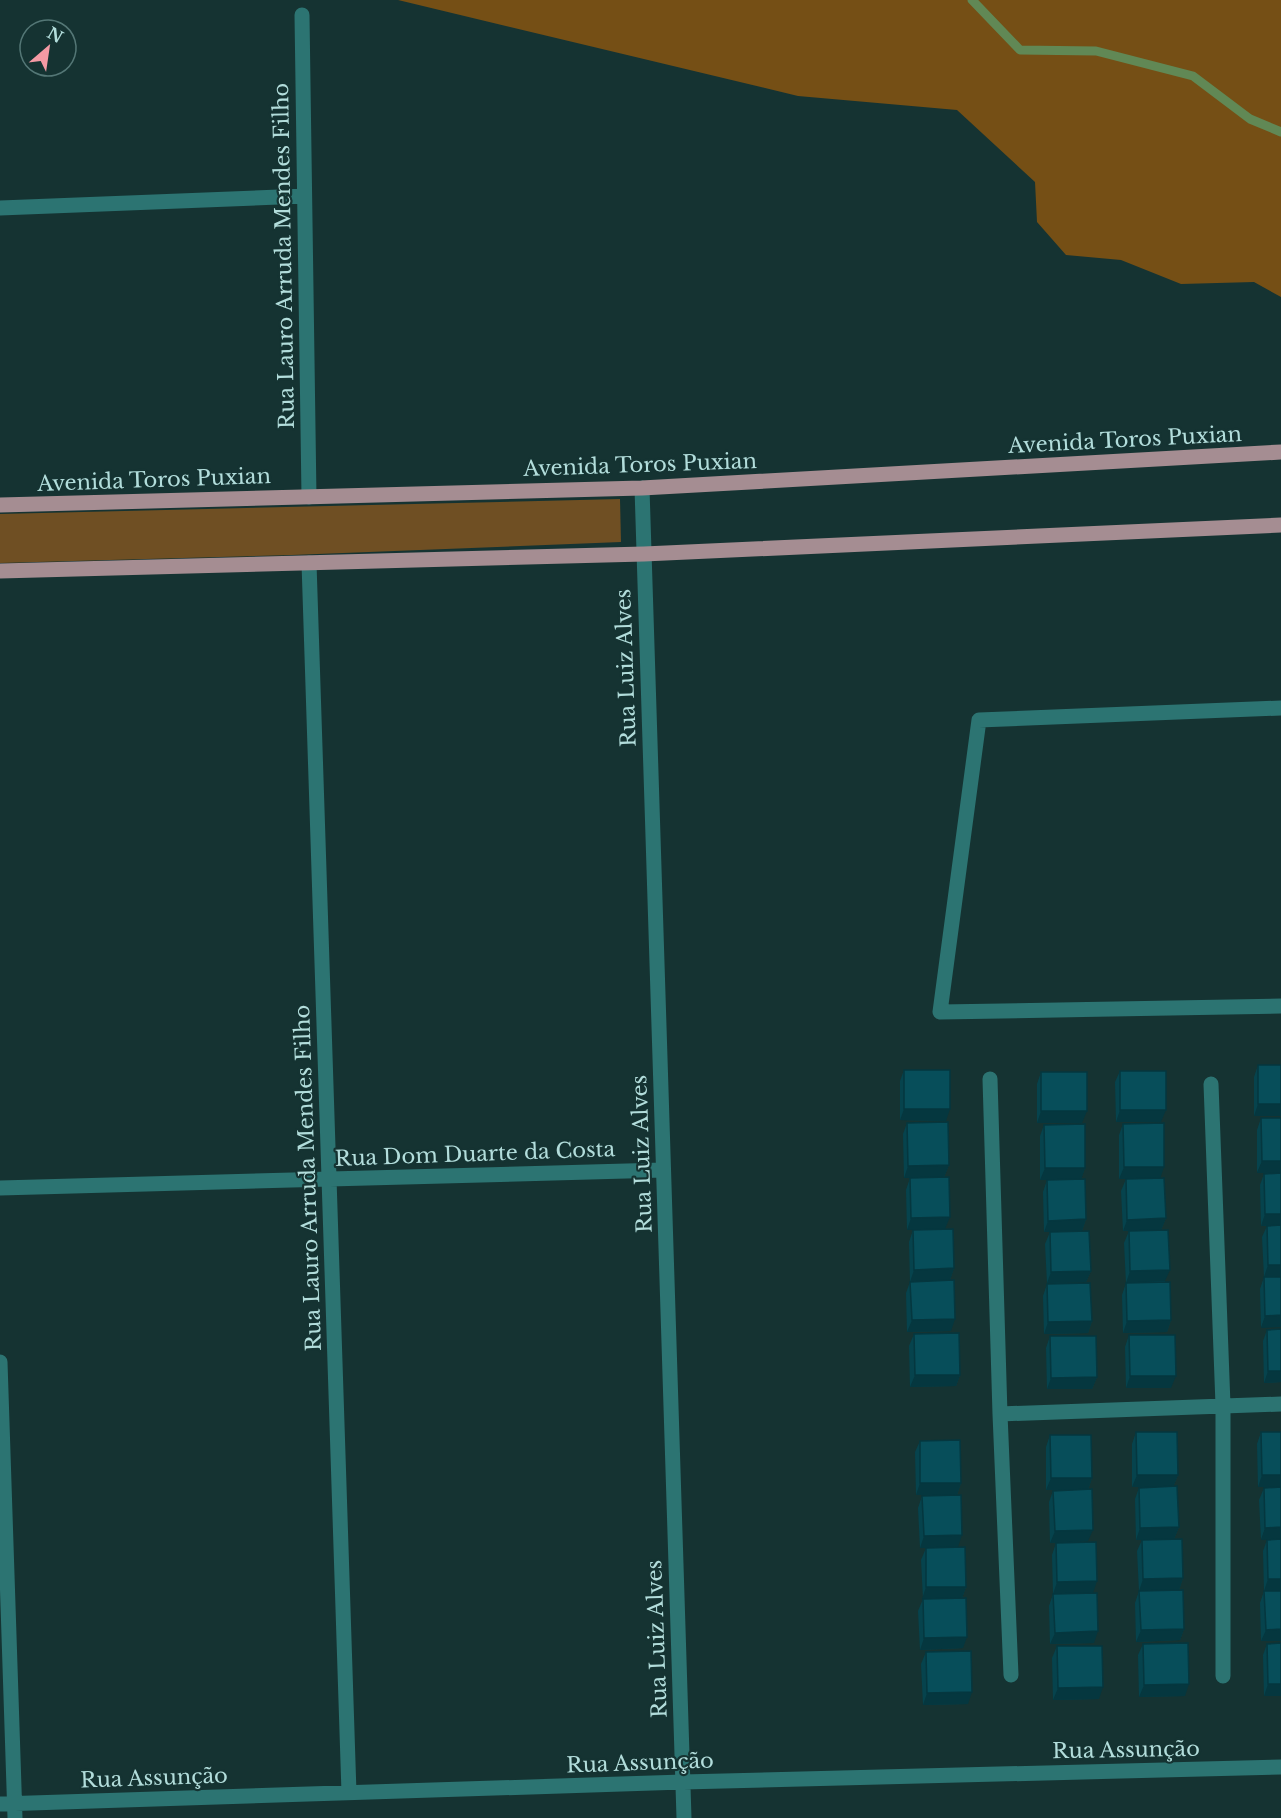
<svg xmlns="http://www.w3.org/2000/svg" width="1281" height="1818" font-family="'Libre Baskerville',serif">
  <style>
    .green { fill: #6f4f23 }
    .forest { fill: #754f15 }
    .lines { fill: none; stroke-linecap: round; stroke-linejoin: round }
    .stream { stroke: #618855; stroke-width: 9 }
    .minor { stroke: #2c7472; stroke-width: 15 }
    .major { stroke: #a58d92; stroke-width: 15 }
    .wall { fill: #06434d }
    .shaded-wall { fill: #05373f }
    .building { fill: #074e5a; stroke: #05373f; stroke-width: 1.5 }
    .labels { text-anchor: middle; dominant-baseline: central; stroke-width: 4.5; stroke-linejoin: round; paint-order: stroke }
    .street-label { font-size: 21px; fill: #b2dddb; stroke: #153332 }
  </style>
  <rect width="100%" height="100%" fill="#153332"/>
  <path class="green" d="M620,499l1,43 -329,13 -292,8v-49z"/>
  <path class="forest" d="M398,0h883v297l-27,-15 -73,2 -60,-24 -55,-5 -29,-33 -2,-40 -78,-72 -159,-14z"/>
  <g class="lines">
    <path class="stream" d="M972,0l48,50 76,1 97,25 57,43 31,13"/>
    <path class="minor" d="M302,15l7,482
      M0,208l304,-12
      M642,488l42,1330
      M309,563l40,1230
      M1281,708l-302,12 -39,292 341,-6
      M990,1079l10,335 11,261
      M1211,1084l12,321v271
      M0,1188l663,-18
      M0,1362l15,456
      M1000,1414l281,-10
      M0,1804l683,-22 598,-15"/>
    <path class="major" d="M0,505l642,-17 639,-36
      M0,571l644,-17 637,-29"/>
  </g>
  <path class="wall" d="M1258,1065h23v51h-27v-39z
    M904,1070l42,51 -46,-1v-39z
    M1120,1071l41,51h-45l-1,-40z
    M1041,1072l41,51h-45v-39z
    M1261,1118h20l-24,55v-43z
    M907,1123l42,42 -5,12 -37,53 -1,-40 4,-12 28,-1 -34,1 -1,-44z
    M1123,1124l37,54 6,40 -5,12 -38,1 -2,-40 5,-12h16h-23v-44z
    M1044,1125l41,43 -4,11 5,40 -4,12 -38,1 -1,-40 4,-12h22h-29v-44z
    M1264,1174l17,102 -17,1 -2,-40 5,-11h-6l-1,-41z
    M913,1230l41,38 -4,12 1,51 -44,1 -1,-39 4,-11 -1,-40z
    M1129,1231l36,50 6,39 -4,12 -44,1 -1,-38 4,-12 -2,-40z
    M1050,1232l41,39 -5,11 -39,1 -2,-39z
    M1264,1277h17l-20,51 -1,-39z
    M1047,1284l45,37 -4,12 -44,1 -1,-38z
    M1267,1330l14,52 -17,1 -1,-42z
    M914,1334l46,41 -4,11 -46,1 -1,-41z
    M1129,1335l42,53h-45l-1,-41z
    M1050,1336l47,41 -5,12h-45l-1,-41z
    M1136,1432l42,43 -5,12 6,40 -5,12 -38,1 -1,-41 4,-11 22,-1h-29v-43z
    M1261,1432l20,55h-23l-1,-43z
    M1050,1435l42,43 -4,12h-42v-43z
    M920,1441l41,42 -4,12h-41l-1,-43z
    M1281,1487l-20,53 -2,-40 5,-12z
    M1053,1491l35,50 -38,2 -1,-41z
    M922,1496l36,51 -38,1 -2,-40z
    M1142,1540l41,38 -4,12 -40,1 -2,-40z
    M1267,1540l14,101h-20l-1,-38 4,-12 -1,-40z
    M1096,1542l-43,52 -1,-39 4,-12z
    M926,1548l40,39 -4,11 1,50 -43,2 -2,-39 5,-12 -2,-39z
    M1139,1591l45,38 -4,11 -44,2 -1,-39z
    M1053,1594l41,49 -44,1 -1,-38z
    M1281,1643v53h-17l-1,-41 4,-11z
    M1143,1644l42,52 -46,1 -1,-42z
    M1057,1646l42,53 -46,1 -1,-42z
    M926,1652l42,52 -45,1 -2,-41z"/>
  <path class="shaded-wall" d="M1258,1104h23v12h-27z
    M904,1109h46l-4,12 -46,-1z
    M1120,1110h46l-5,12h-45z
    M1041,1111h46l-5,12h-45z
    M1262,1161h19v12h-24z
    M949,1165l-5,12 -40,1 4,-12z
    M1124,1167h40l-4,12h-41z
    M1045,1168h40l-4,12h-41z
    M1265,1214h16v11l-20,1z
    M950,1217l-5,12 -38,1 4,-12z
    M1166,1218l-5,12 -38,1 4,-11z
    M1086,1219l-4,12 -38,1 4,-11z
    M1268,1265h13v11l-17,1z
    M954,1268l-4,12 -40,2 4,-12z
    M1170,1270l-5,11 -39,2 4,-12z
    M1091,1271l-5,11 -39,1 4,-11z
    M1281,1315v12l-20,1 4,-12z
    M955,1319l-4,12 -44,1 5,-12z
    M1171,1320l-4,12 -44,1 4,-12z
    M1092,1321l-4,12 -44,1 4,-12z
    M1268,1371h13v11l-17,1z
    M915,1375h45l-4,11 -46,1z
    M1130,1376h46l-5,12h-45z
    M1097,1377l-5,12h-45l4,-11z
    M1137,1475h41l-5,12h-41z
    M1262,1475h19v12h-23z
    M1051,1478h41l-4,12h-42z
    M920,1483h41l-4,12h-41z
    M1179,1527l-5,12 -38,1 4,-12z
    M1281,1527v12l-20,1 4,-12z
    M1093,1530l-5,11 -38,2 5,-12z
    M962,1535l-4,12 -38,1 4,-12z
    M1183,1578l-4,12 -40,1 4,-12z
    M1268,1579h13v12h-17z
    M1097,1581l-4,12 -40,1 4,-12z
    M926,1587h40l-4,11 -40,1z
    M1184,1629l-4,11 -44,2 5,-12z
    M1281,1629v12h-20l5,-11z
    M1098,1631l-4,12 -44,1 5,-11z
    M967,1637l-4,11 -43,2 4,-12z
    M1189,1684l-4,12 -46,1 5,-12z
    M1268,1684h13v12h-17z
    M1103,1687l-4,12 -46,1 5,-12z
    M972,1692l-4,12 -45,1 4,-12z"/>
  <path class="building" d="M1258,1065h23v39h-23z
    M904,1070h46v39h-46z
    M1120,1071h46v39h-46z
    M1041,1072h46v39h-46z
    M1261,1118h20v43h-19z
    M948,1122l1,43 -41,1 -1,-43z
    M1164,1123v44h-40l-1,-43z
    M1085,1124v44h-40l-1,-43z
    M1281,1173v41h-16l-1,-40z
    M949,1177l1,40 -39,1 -1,-40z
    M1164,1178l2,40 -39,2 -1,-41z
    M1085,1179l1,40 -38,2 -1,-41z
    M1281,1225v40h-13l-1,-39z
    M953,1229l1,39 -40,2 -1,-40z
    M1168,1230l2,40 -40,1 -1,-40z
    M1089,1231l2,40 -40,1 -1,-40z
    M1264,1277h17v38l-16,1z
    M954,1280l1,39 -43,1 -2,-38z
    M1170,1282l1,38 -44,1 -1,-38z
    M1090,1283l2,38 -44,1 -1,-38z
    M1281,1329v42h-13l-1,-41z
    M959,1333l1,42h-45l-1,-41z
    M1129,1335h46l1,41h-46z
    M1050,1336h46l1,41 -46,1z
    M1136,1432h41l1,43h-41z
    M1261,1432h20v43h-19z
    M1050,1435h41l1,43h-41z
    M960,1440l1,43h-41v-42z
    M1177,1486l2,41 -39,1 -1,-40z
    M1281,1487v40l-16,1 -1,-40z
    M1092,1489l1,41 -38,1 -2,-40z
    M961,1495l1,40 -38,1 -2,-40z
    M1182,1539l1,39 -40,1 -1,-39z
    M1281,1539v40h-13l-1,-39z
    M1096,1542l1,39 -40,1 -1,-39z
    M965,1547l1,40h-40v-39z
    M1183,1590l1,39 -43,1 -2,-39z
    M1264,1591h17v38l-15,1z
    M1097,1593l1,38 -43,2 -2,-39z
    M966,1598l1,39 -43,1 -1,-39z
    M1188,1643l1,41 -45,1 -1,-41z
    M1281,1643v41h-13l-1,-40z
    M1057,1646h45l1,41 -45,1z
    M971,1651l1,41 -45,1 -1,-41z"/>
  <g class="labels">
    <g class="street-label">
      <text transform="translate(284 256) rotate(-91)">Rua Lauro Arruda Mendes Filho</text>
      <text transform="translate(1125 440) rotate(-3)">Avenida Toros Puxian</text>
      <text transform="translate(640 465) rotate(-2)">Avenida Toros Puxian</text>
      <text transform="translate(154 480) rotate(-2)">Avenida Toros Puxian</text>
      <text transform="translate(626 668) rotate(-92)">Rua Luiz Alves</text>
      <text transform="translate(475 1154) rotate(-2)">Rua Dom Duarte da Costa</text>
      <text transform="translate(642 1154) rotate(-92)">Rua Luiz Alves</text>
      <text transform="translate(308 1178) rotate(-92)">Rua Lauro Arruda Mendes Filho</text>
      <text transform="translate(657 1639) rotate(-92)">Rua Luiz Alves</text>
      <text transform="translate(1126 1750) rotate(-1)">Rua Assunção</text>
      <text transform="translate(640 1763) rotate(-2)">Rua Assunção</text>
      <text transform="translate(154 1778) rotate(-2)">Rua Assunção</text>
    </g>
  </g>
  <g transform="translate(48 48) rotate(29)"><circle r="28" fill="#153332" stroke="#547776" stroke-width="1.5"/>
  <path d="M0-4.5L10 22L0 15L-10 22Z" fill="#f49aa4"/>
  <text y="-9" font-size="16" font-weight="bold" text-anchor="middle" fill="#b2dddb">N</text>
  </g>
</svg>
